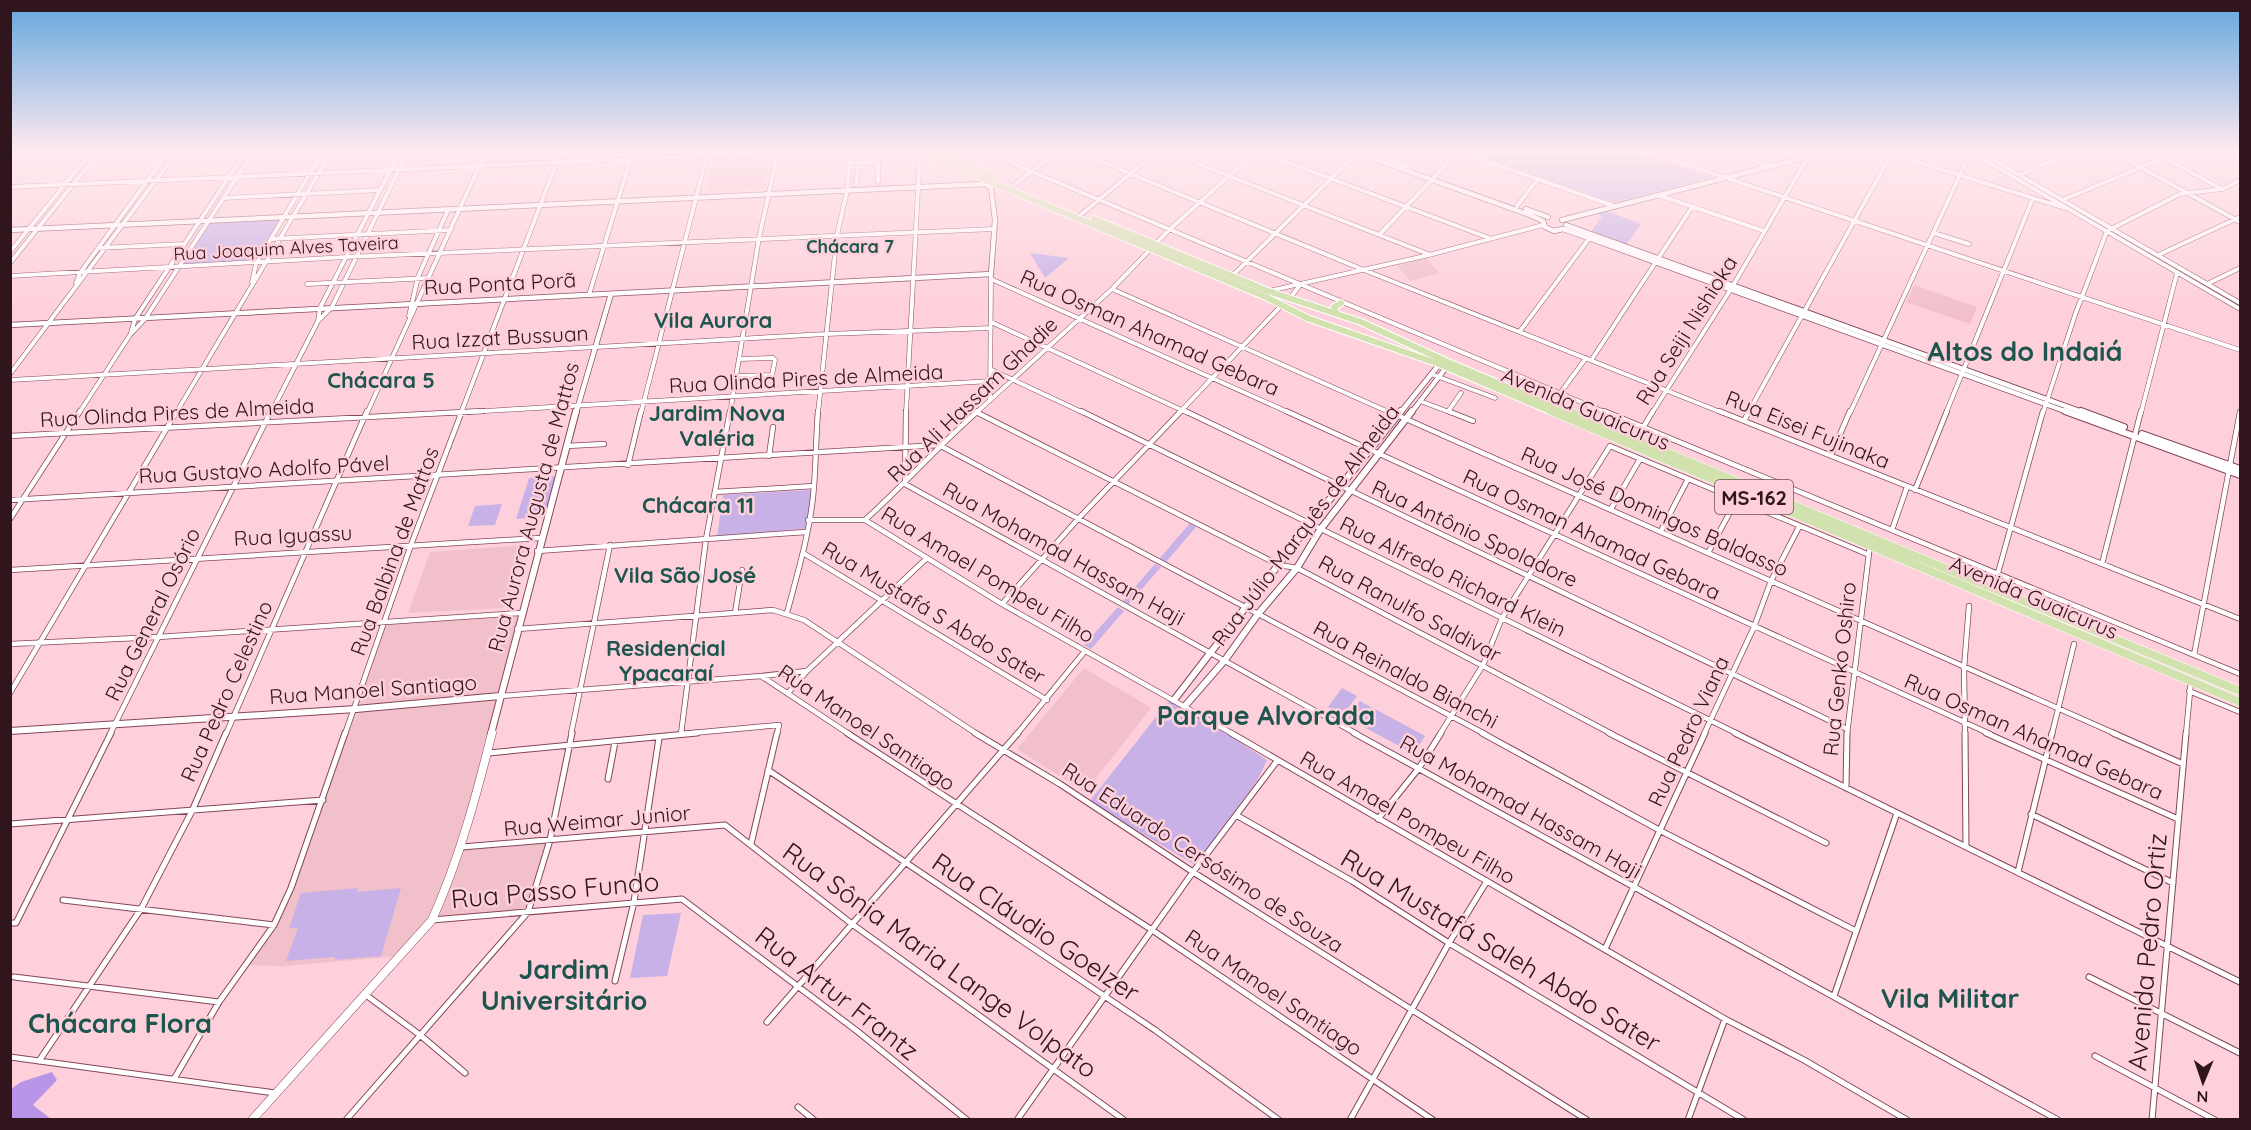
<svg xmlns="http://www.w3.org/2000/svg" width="2251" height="1130" font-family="Quicksand,sans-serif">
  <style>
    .built { fill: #f1c0cb }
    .green { fill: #c7b1e7 }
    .forest { fill: #b995e9 }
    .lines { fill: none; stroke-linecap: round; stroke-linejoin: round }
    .minor-far2-casing { stroke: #854658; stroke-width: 5 }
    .minor-far1-casing { stroke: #854658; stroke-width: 6 }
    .minor-casing { stroke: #854658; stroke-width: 7 }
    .tertiary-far2-casing { stroke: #854658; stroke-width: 6 }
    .tertiary-far1-casing { stroke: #854658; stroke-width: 8 }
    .tertiary-casing { stroke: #854658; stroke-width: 9 }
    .primary-far1-casing { stroke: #fff; stroke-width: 8 }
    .primary-casing { stroke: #fff; stroke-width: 9 }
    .minor-far2 { stroke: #fff; stroke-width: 4 }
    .minor-far1 { stroke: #fff; stroke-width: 4.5 }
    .minor { stroke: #fff; stroke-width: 5 }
    .tertiary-far2 { stroke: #fff; stroke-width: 4.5 }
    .tertiary-far1 { stroke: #fff; stroke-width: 6 }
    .tertiary { stroke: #fff; stroke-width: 8 }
    .primary-far1 { stroke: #d2e2ae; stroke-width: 6 }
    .primary { stroke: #d2e2ae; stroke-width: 8 }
    .labels { text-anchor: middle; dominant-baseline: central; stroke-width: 5; stroke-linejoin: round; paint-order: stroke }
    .far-neighbourhood-label { font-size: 18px; font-weight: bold; fill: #1e564f; stroke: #fed0db }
    .far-street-label { font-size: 18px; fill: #30151d; stroke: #fed0db }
    .shield { fill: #fed0db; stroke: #6e4d56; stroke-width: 1.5 }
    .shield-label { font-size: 20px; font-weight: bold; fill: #30151d }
    .street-label { font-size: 21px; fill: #30151d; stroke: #fed0db }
    .neighbourhood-label { font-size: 22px; font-weight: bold; fill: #1e564f; stroke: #fed0db }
    .near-street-label { font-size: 26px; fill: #30151d; stroke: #fed0db }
    .district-label { font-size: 27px; font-weight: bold; fill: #1e564f; stroke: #fed0db }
    .near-neighbourhood-label { font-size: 27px; font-weight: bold; fill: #1e564f; stroke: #fed0db }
  </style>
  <rect width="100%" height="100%" fill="#fed0db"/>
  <path class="built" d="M1268,151h71l8,3 -19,19z
    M770,155l-6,34 -59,3 8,-35z
    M1426,258l13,15 -29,8 -13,-15z
    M1914,285l63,22 -7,17 -64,-22z
    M527,545l-24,63 -95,5 22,-61z
    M521,613l-58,234 87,-7 -22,72 -96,8 -31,36 -117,10 -37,-1 27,-40 17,-37 92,-266z
    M1084,668l67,40 -66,84 -68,-43z"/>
  <path class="green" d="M1634,151l78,26 -98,26 -145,-51z
    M1604,210l37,14 -15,21 -35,-13 11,-16 -8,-4z
    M282,217l-27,45 -72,3 26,-42z
    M1030,253l39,5 -24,20z
    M557,476l-12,41 -29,2 13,-41z
    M812,490l-3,38 -92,9 6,-42z
    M502,504l-7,21 -27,1 7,-20z
    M1190,523l6,4 -30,35 -6,-4z
    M1155,564l6,3 -32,37 -6,-3z
    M1118,607l6,4 -33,38 -7,-4z
    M1342,688l15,8 -14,19 -15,-8z
    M1171,698l96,62 -10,21 -62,84 -106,-63z
    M1360,701l14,8 -11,17 -15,-8z
    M1375,709l50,27 -11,18 -50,-27z
    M358,888l-1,4 44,-4 -20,68 -46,4v-3l-49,4 12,-33h-9l12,-35z
    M681,913l-14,63 -37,2 13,-63z"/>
  <path class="forest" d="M52,1072l5,8 -24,25 18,14h20h-60v-30l10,-7z"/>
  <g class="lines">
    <defs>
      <path id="minor-far2" d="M983,151l624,262
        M1075,151l289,119 359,143
        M1165,151l263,103
        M1258,151l231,87
        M1457,151l157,55
        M1646,151l594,199
        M1723,151l46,15
        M1805,151l11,4
        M1882,151l183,57
        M1969,151l271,158
        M1978,151l262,152
        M2111,151l129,71
        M322,153l25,-2
        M10,156l5,-5
        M945,158l10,-7
        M2164,158l56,30
        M1755,162l7,-11
        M849,163l29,-1v20
        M10,165l12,-14
        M2020,175l55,-24
        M856,184l3,-21
        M1014,185l44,-34
        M10,187l800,-36
        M1658,195l106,36
        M224,198l157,-8
        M2062,200l102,-42 -2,-7
        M1517,206l20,-26
        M1078,217l80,-66
        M1934,233l35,11
        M1380,234l79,-83
        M271,239l180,-9
        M98,248l86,-4
        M10,252l82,-101
        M2158,255l82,-38
        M10,263l90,-112
        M10,276l336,-19 648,-28
        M1230,278l129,-127
        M991,279l299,134
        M252,282l4,-18 67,-113
        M76,283l4,-10 89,-122
        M307,284l123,-6
        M2207,284l33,-16
        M1112,289l279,124
        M1269,291l160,-36 114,-30
        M589,295l44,-144
        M1291,297l9,-12
        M409,316l9,-39 30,-67
        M318,321l2,-13 80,-157
        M991,322l197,91
        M1520,331l71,-95
        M131,333l4,-14 111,-168
        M1592,359l100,-152
        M992,370l92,43
        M10,374l168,-223
        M1431,374l64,24
        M736,376l36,-1 3,-15 -2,-2 -34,1
        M10,380l816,-46 165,-6
        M1561,392l25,-34
        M990,401l1,-124
        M1420,401l32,12
        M1449,410l12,-17
        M79,413l51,-78 15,-16 109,-168
        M176,413l156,-262
        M271,413l47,-92 14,-14 76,-156
        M367,413l119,-262
        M451,413l540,-32
        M461,413l100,-262
        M641,413l67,-262
        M730,413l29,-175 19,-86
        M818,413l19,-178 10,-44 4,-40
        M906,413l14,-260
        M976,413l136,-124 57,-59 88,-79
        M1179,413l102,-107
        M1652,413l79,-124 77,-132
        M1748,413l145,-262
        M1850,413l121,-262
        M1946,413l87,-215
        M2043,413l32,-98 32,-84 73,-37 43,-5 17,-9
        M2141,413l36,-140"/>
      <path id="minor-far1" d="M906,411l-1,73 452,250
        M1081,411l657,323
        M1185,411l662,318
        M1286,411l704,323
        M1388,411l728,323
        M1448,411l25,10
        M1604,411l636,263
        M1719,411l521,208
        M976,412l303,153 18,3 315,166
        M1744,421l5,-10
        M1644,426l9,-15
        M10,436l473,-25
        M567,446l37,-2
        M1831,455l19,-44
        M769,456l4,-29
        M628,465l13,-54
        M1915,490l32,-79
        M715,492l99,-6
        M10,500l929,-55 546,289
        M1611,509l29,-50
        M10,519l70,-108
        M808,520h57
        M865,520l137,84 231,130
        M865,520c39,-35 73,-74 113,-109
        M1892,530l15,-43
        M1661,531l27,-52
        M537,551l269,-19
        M803,553l244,147
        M1708,553l29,-54
        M2102,564l39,-153
        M10,570l531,-32
        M1998,573l45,-162
        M1002,604l76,-85 103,-108
        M735,613l7,-43
        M787,613c11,-42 24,-84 27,-127 2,-25 2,-50 4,-75
        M517,629l256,-19 31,10 173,114
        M10,644l148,-7 363,-24
        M2194,655l46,-243
        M761,676l45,-5
        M2189,691l51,21
        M10,693l167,-282
        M788,693l19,-22 120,-113
        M500,696l261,-20 88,58
        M110,734l161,-323
        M226,734l141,-323
        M345,734l66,-189 51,-134
        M571,734l39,-189
        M681,734l25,-195 24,-128
        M681,734l98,-9 -2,9
        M1017,734l68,-83
        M1440,734l43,-69 19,-47 108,-172 257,108
        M1704,734l50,-107 17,-46 28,-54
        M1847,734l23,-189
        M1965,734l-1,-66 5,-62
        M2052,734l22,-90
        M2186,734l5,-53"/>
      <path id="minor" d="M847,733l305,197 281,190
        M975,733l85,51 133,88 394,248
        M1231,733l494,286 79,41 103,60
        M1354,733l704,387
        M1482,733l179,98 195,100
        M1609,733l217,110
        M1735,733l505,249
        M1965,733l1,113
        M1986,733l192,86
        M2113,733l70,31
        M488,753l209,-20
        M768,770l387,260 124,90
        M608,779l7,-37
        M1846,788l1,-55
        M2031,814l142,69
        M1236,815l116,66 97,62 295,177
        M1378,819l41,-51 22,-35
        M10,824l313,-24
        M751,844l26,-111
        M462,847l263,-22 127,99 272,196
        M2018,872l34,-139
        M63,900l211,25
        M432,920l250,-21 175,132 110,89
        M10,923h6l95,-190
        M1605,949l100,-216
        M14,977l205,25
        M2089,977l151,76
        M615,981l19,-79 25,-164
        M366,995l54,40 45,38
        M1834,996l63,-183
        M767,1022l251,-289
        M2095,1056l120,64
        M10,1057l265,36
        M39,1061l102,-152 51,-98 34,-78
        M174,1079l45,-77 55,-77 17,-37 54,-155
        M798,1107l16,13
        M346,1120l182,-208 22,-72 22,-107
        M1017,1120l176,-248 84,-111
        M1350,1120l99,-177 38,-62
        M1688,1120l37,-101
        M2152,1120l34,-387"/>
      <path id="tertiary-far2" d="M1352,151l178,64 13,6 2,6 9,4 9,-2 26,9 481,175
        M1366,151l40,15
        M1526,209l22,8
        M1562,220l268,-69
        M1566,225l519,188
        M10,230l975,-46 6,4 4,32 -4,54 -981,51
        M576,413l35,-119
        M1400,413l42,-52
        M1411,413l37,-48"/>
      <path id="tertiary-far1" d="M2065,411l175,64
        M2081,411l43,16
        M2142,434l98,35
        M1174,700l135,-175 92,-114
        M1185,706l40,-46 33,-46 39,-46 23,-38 92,-119
        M10,731l346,-22 144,-13
        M491,734l85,-323"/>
      <path id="tertiary" d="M252,1120l180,-200c27,-60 44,-123 60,-187"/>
      <path id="primary-far1" d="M917,151l349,146 41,21 132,46 116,49
        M932,151l60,25
        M1094,219l174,72 93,31 89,41 120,50
        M1336,313l-2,-6 7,-4"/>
      <path id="primary" d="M1551,411l689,291
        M1567,411l673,280"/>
    </defs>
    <use href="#minor-far2" class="minor-far2-casing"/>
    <use href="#minor-far1" class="minor-far1-casing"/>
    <use href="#minor" class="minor-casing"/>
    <use href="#tertiary-far2" class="tertiary-far2-casing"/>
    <use href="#tertiary-far1" class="tertiary-far1-casing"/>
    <use href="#tertiary" class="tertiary-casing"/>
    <use href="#primary-far1" class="primary-far1-casing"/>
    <use href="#primary" class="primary-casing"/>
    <use href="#minor-far2" class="minor-far2"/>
    <use href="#minor-far1" class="minor-far1"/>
    <use href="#minor" class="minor"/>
    <use href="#tertiary-far2" class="tertiary-far2"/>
    <use href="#tertiary-far1" class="tertiary-far1"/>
    <use href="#tertiary" class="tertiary"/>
    <use href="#primary-far1" class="primary-far1"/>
    <use href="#primary" class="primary"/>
  </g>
  <linearGradient id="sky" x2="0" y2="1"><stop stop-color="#62a6de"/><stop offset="0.49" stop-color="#ffeaef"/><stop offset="1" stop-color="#ffeaef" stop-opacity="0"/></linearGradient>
  <rect width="2251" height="310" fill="url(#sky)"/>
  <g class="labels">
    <g class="far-neighbourhood-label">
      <text x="850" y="246">Chácara 7</text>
    </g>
    <g class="far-street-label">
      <text transform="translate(286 248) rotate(-3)">Rua Joaquim Alves Taveira</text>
    </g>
    <rect class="shield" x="1715" y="480" width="78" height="34" rx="4.5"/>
    <g class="shield-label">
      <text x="1754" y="497">MS-162</text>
    </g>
    <g class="street-label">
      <text transform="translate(500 283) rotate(-3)">Rua Ponta Porã</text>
      <text transform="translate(1686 330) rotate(-58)">Rua Seiji Nishioka</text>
      <text transform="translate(1150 332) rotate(24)">Rua Osman Ahamad Gebara</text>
      <text transform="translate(500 337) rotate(-3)">Rua Izzat Bussuan</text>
      <text transform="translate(806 378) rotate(-3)">Rua Olinda Pires de Almeida</text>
      <text transform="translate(972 399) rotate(-44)">Rua Ali Hassam Ghadie</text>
      <text transform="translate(1586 408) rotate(23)">Avenida Guaicurus</text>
      <text transform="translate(177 412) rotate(-3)">Rua Olinda Pires de Almeida</text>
      <text transform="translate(1808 429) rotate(22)">Rua Eisei Fujinaka</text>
      <text transform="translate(264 469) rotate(-3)">Rua Gustavo Adolfo Pável</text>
      <text transform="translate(533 507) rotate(-75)">Rua Aurora Augusta de Mattos</text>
      <text transform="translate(1655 511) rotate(24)">Rua José Domingos Baldasso</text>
      <text transform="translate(1305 525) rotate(-53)">Rua Júlio Marquês de Almeida</text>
      <text transform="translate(1475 533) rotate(25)">Rua Antônio Spoladore</text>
      <text transform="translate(1592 534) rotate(25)">Rua Osman Ahamad Gebara</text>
      <text transform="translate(293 535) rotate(-3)">Rua Iguassu</text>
      <text transform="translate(394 551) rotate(-70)">Rua Balbina de Mattos</text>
      <text transform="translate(1064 553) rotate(29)">Rua Mohamad Hassam Haji</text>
      <text transform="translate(988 574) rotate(31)">Rua Amael Pompeu Filho</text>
      <text transform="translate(1453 576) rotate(26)">Rua Alfredo Richard Klein</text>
      <text transform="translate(2034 597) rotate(23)">Avenida Guaicurus</text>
      <text transform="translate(1410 608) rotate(28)">Rua Ranulfo Saldivar</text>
      <text transform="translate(934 612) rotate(31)">Rua Mustafá S Abdo Sater</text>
      <text transform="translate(152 614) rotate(-64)">Rua General Osório</text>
      <text transform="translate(1839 669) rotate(-84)">Rua Genko Oshiro</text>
      <text transform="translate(1406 674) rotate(28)">Rua Reinaldo Bianchi</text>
      <text transform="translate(373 689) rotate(-4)">Rua Manoel Santiago</text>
      <text transform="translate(226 691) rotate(-66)">Rua Pedro Celestino</text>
      <text transform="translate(867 727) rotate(34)">Rua Manoel Santiago</text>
      <text transform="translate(1688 731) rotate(-65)">Rua Pedro Viana</text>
      <text transform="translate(2034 736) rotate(24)">Rua Osman Ahamad Gebara</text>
      <text transform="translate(1521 806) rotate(29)">Rua Mohamad Hassam Haji</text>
      <text transform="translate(1408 817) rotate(30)">Rua Amael Pompeu Filho</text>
      <text transform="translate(597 820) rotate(-5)">Rua Weimar Junior</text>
      <text transform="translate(1203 857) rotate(33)">Rua Eduardo Cersósimo de Souza</text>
      <text transform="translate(1274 992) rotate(34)">Rua Manoel Santiago</text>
    </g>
    <g class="neighbourhood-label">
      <text x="713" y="320">Vila Aurora</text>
      <text x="381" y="380">Chácara 5</text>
      <text x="717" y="413">Jardim Nova<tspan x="717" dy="25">Valéria</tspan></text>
      <text x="698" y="505">Chácara 11</text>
      <text x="685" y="575">Vila São José</text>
      <text x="666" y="648">Residencial<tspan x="666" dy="25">Ypacaraí</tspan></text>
    </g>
    <g class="near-street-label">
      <text transform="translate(555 890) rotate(-5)">Rua Passo Fundo</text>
      <text transform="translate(1036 927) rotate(34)">Rua Cláudio Goelzer</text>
      <text transform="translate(1501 950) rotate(31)">Rua Mustafá Saleh Abdo Sater</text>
      <text transform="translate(2147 952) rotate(-85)">Avenida Pedro Ortiz</text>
      <text transform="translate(940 960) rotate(36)">Rua Sônia Maria Lange Volpato</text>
      <text transform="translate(837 993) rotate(38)">Rua Artur Frantz</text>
    </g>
    <g class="district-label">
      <text x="2025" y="351">Altos do Indaiá</text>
      <text x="1266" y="715">Parque Alvorada</text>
    </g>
    <g class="near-neighbourhood-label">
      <text x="564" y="969">Jardim<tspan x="564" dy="31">Universitário</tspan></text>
      <text x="1950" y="998">Vila Militar</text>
      <text x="120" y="1023">Chácara Flora</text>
    </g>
  </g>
  <rect width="2251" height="1130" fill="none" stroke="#30151d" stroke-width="24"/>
  <g transform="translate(2203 1082) rotate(182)" stroke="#fed0db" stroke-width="4.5" paint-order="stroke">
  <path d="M0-4.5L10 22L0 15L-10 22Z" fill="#30151d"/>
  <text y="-9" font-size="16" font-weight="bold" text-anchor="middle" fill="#30151d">N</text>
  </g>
</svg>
